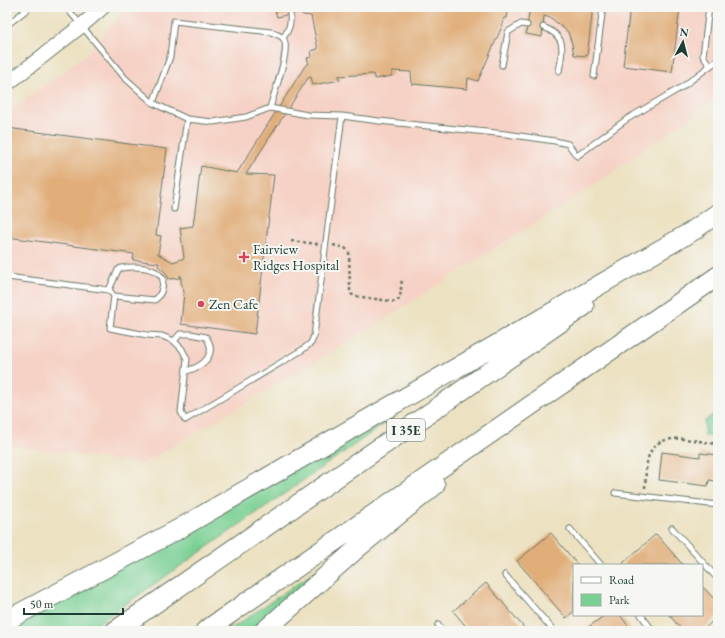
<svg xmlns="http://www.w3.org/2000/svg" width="725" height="638" font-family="'EB Garamond',serif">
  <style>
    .built { fill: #f6d1c5 }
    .green { fill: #7ad094; stroke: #4c8664 }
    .building { fill: #e1ae7a }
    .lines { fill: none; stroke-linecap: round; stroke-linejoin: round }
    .lane-casing { stroke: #677665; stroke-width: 7 }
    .secondary-casing { stroke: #677665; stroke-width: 16 }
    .highway-casing { stroke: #677665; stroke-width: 21 }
    .path { stroke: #677665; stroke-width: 2.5; stroke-dasharray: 3 3; stroke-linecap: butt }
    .lane { stroke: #fff; stroke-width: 5 }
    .secondary { stroke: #fff; stroke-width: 14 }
    .highway { stroke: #fff; stroke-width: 19 }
    .poi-dot { fill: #d1495b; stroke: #f6f6f2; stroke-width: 1.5 }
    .labels { text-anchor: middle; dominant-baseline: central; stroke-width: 4; stroke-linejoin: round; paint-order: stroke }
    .shield { fill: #f6f6f2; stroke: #60746d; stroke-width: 1 }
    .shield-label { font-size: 13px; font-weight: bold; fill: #1f3d34 }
    .poi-label { font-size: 14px; fill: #1f3d34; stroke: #f6f6f2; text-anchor: start }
  </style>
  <rect width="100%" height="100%" fill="#f6f6f2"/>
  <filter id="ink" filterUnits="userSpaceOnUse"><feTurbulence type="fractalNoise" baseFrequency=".025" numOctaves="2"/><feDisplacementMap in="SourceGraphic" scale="8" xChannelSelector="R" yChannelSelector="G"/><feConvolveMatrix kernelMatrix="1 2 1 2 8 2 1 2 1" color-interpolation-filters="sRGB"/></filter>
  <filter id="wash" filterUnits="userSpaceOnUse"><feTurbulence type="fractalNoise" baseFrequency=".012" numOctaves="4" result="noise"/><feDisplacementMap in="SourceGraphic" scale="16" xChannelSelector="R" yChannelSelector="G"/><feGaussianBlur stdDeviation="0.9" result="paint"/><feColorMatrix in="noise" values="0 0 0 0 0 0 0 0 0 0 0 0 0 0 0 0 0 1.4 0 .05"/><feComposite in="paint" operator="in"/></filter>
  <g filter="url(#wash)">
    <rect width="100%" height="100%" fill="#ece1c1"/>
    <path class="built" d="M129,7h589v90l-115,82 -245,157 -215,128 -136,-19v-332l77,-57z"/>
    <path class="green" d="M718,411v26l-14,-1 1,-15z
      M397,415l-310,216h-80v-6z
      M329,562l-75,69h-26z"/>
    <g id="blocks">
      <path class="building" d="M274,7h235l-2,11h-3l-1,6 -25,57 -10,-3 -1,11 -55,-5 -1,-12 -19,-1v5l-17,3 -2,-5 -35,2 2,4 -27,5 -2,-8 -3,1 -62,96 28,1 -19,159 -74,-10 3,-32 -3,-10v-6l-1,-1v3l-11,1 -4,-7 -7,-6 1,-3 -26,-3 1,-6 -127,-17v-109l160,21 -11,86 5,1 -3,18 15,8 11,-4 -4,-30 13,-2 8,-60 36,7 68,-107 4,-2 -2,-6 5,-1 -1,-6 7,-2 -7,-33 -8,-1 -3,-3 -23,5z
        M530,7h63l-6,49 -13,-1 -2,-11 -4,-12 -17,-14 -7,-2 -2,21 -16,-3z
        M630,7h50l-8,65 -49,-6z
        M662,452l38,5v-4l18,2 -2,26 -7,-1 -1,6 -49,-6z
        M551,533l27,32h-4v46l-8,7 -49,-57z
        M656,534l27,31h-58l-2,-2z
        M486,583l41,48h-57l-17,-20z
        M702,586l16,17v13l-16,15h-19l-14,-16h33z
        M605,615h15l12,16h-49z"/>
    </g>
  </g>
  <g filter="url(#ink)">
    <use href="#blocks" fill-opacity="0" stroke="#677665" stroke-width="1"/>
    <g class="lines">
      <defs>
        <path id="lane" d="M66,7l59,71 28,25 34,16 26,3 33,-5 24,-9 38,7 34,1 37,5 127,13 49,7 13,3 9,12 50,-37 55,-32 36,-27
          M709,7l-6,49 7,10
          M7,25l23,-18
          M543,27c24,9 20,23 16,44
          M283,38c6,-8 8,-14 7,-24
          M502,65l6,-33 13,-8 6,1
          M594,76l9,-69
          M153,103l17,-46 4,-36 97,11c4,2 9,3 12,6 9,10 -10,57 -13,70
          M174,209l13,-90
          M7,277l102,13 5,6 -4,32 37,7 15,1 12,5 8,8 5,10 -6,53 4,8 117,-70 9,-7 3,-7 28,-220
          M109,290l9,-20 3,-2c14,-2 35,-2 42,11 0,8 -1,16 -8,21l-41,-4
          M174,341l6,-7h11l15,3c12,18 -3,29 -19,34
          M615,493l103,12
          M672,528l46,51
          M570,529l31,36
          M505,575l49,56
          M641,615l12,16
          M438,625l5,6"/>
        <path id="secondary" d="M7,84l74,-58 22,-19"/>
        <path id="highway" d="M685,236l33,-23
          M7,620l170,-90 519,-301
          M115,631l469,-325
          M205,631l513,-355
          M264,631l97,-86 74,-60"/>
      </defs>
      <use href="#lane" class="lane-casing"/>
      <use href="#secondary" class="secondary-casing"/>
      <use href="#highway" class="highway-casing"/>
      <path class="path" d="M291,241l27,3
        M333,245l12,3 4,4 1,38 1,4 4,2 41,6 4,-4 2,-20
        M645,488c1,-11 0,-27 6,-37 11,-21 48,-9 67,-7"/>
      <use href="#lane" class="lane"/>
      <use href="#secondary" class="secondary"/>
      <use href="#highway" class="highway"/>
    </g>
  </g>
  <g class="poi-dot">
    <path d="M242 251h4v4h4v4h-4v4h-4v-4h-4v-4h4z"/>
    <circle cx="201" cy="304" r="4"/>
  </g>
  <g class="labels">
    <rect class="shield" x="387" y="419" width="38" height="22" rx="3"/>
    <g class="shield-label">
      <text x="406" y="430">I 35E</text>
    </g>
    <g class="poi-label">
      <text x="253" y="249">Fairview<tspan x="253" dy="16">Ridges Hospital</tspan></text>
      <text x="209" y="304">Zen Cafe</text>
    </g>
  </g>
  <rect width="725" height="638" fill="none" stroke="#f6f6f2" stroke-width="24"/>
  <rect x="573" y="564" width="130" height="52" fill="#f6f6f2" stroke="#a0aca6"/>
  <rect x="581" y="577" width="20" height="6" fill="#ffffff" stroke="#a0aca6"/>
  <text x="609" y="584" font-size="12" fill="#1f3d34">Road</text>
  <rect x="581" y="594" width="20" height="12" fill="#7ad094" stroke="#a0aca6"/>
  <text x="609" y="604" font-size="12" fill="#1f3d34">Park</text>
  <g transform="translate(683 42) rotate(7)" stroke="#f6f6f2" stroke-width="3" paint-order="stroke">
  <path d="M0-3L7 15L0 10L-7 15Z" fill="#1f3d34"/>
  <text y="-6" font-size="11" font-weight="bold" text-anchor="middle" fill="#1f3d34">N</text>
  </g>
  <path d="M24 608v6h99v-6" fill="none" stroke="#1f3d34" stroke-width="2"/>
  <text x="30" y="608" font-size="12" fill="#1f3d34" stroke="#f6f6f2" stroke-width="3" paint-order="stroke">50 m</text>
</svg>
